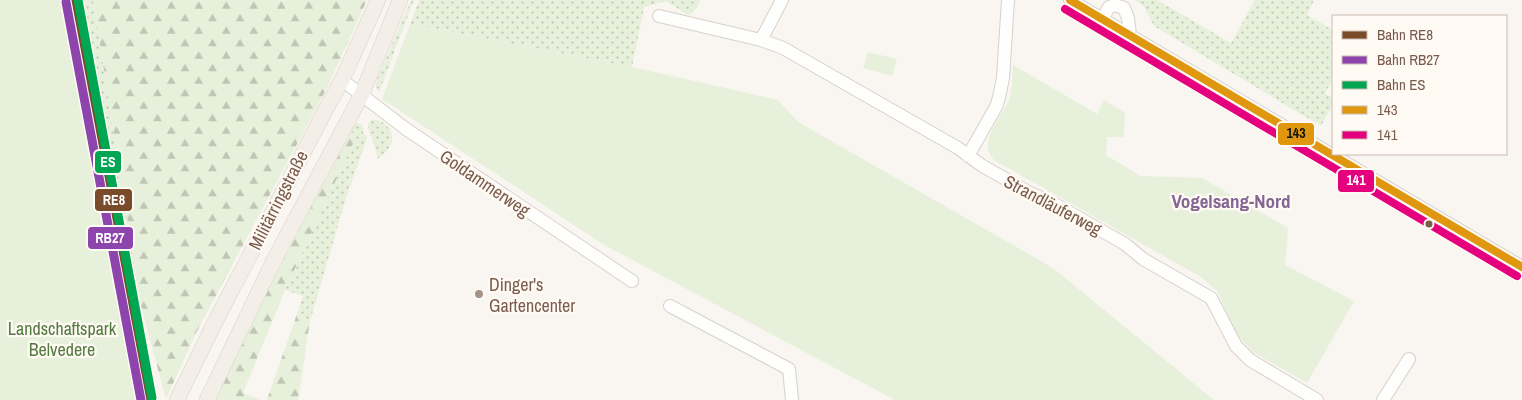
<svg xmlns="http://www.w3.org/2000/svg" width="1522" height="400" font-family="'Archivo Narrow',sans-serif">
  <style>
    .grass { fill: url(#grass-dots) }
    .forest { fill: url(#forest-firs) }
    .park { fill: #e7f0db }
    .lines { fill: none; stroke-linecap: round; stroke-linejoin: round }
    .minor-casing { stroke: #d7d1cb; stroke-width: 14 }
    .major-casing { stroke: #dad1cc; stroke-width: 16 }
    .minor { stroke: #fefefd; stroke-width: 12 }
    .major { stroke: #f3eee8; stroke-width: 15 }
    .bus-1-casing { stroke: #fffaf3; stroke-width: 11 }
    .bus-2-casing { stroke: #fffaf3; stroke-width: 11 }
    .bus-1 { stroke: #de970f; stroke-width: 8 }
    .bus-2 { stroke: #e5007d; stroke-width: 8 }
    .rail-1-casing { stroke: #fffaf3; stroke-width: 12 }
    .rail-2-casing { stroke: #fffaf3; stroke-width: 12 }
    .rail-3-casing { stroke: #fffaf3; stroke-width: 12 }
    .rail-1 { stroke: #7a4b2a; stroke-width: 9 }
    .rail-2 { stroke: #8e44ad; stroke-width: 9 }
    .rail-3 { stroke: #00a651; stroke-width: 9 }
    .bus-dot { fill: #7a5c4d; stroke: #fffaf3; stroke-width: 2 }
    .poi-dot { fill: #a69286; stroke: #fffaf3; stroke-width: 2 }
    .labels { text-anchor: middle; dominant-baseline: central; stroke-width: 4.5; stroke-linejoin: round; paint-order: stroke }
    .street-label { font-size: 18px; fill: #7a5c4d; stroke: #fffaf3 }
    .poi-label { font-size: 18px; fill: #7a5c4d; stroke: #fffaf3; text-anchor: start }
    .park-label { font-size: 18px; fill: #537a41; stroke: #fffaf3 }
    .neighbourhood-label { font-size: 19px; font-weight: bold; fill: #846695; stroke: #fffaf3 }
    .line-badge { stroke: #fffaf3; stroke-width: 2 }
    .badge-label { font-size: 14px; text-anchor: middle; font-weight: bold; fill: #fff }
    .pale-badge-label { font-size: 14px; text-anchor: middle; font-weight: bold; fill: #111 }
  </style>
  <defs>
    <pattern id="grass-dots" width="8" height="8" patternUnits="userSpaceOnUse" patternTransform="scale(1.25)"><rect width="8" height="8" fill="#e7f0db"/><path d="M2 2h.1M6 6h.1" fill="none" stroke="#c0c6b4" stroke-width="1.8" stroke-linecap="round"/></pattern>
    <pattern id="forest-firs" width="22" height="20" patternUnits="userSpaceOnUse" patternTransform="scale(1.25)"><rect width="22" height="20" fill="#e7f0db"/><path d="M5 1l3.5 6h-7zM16 11l3.5 6h-7z" fill="#c0c6b4"/></pattern>
  </defs>
  <rect width="100%" height="100%" fill="#f9f5f0"/>
  <path class="grass" d="M82,0h11l48,306 -31,-152z
    M411,0h3l-35,92 -3,-6 1,-7z
    M419,0h282l-6,10 -7,5 -22,-14 -22,6 -12,60 -222,-43z
    M1134,0h23l74,43 24,-43h59l-7,15 26,15v49l-8,14 8,5v7l-12,21 -167,-100 -11,-21z
    M371,120c12,-2 25,11 20,24 -2,6 -8,11 -13,15l-6,-21 -3,-7 -1,-7z
    M355,123l6,1 3,5 -1,4 4,5 -21,60 -36,123 -12,-10 5,-15 -18,-6 72,-155 -6,-3z"/>
  <path class="forest" d="M93,0h274l-39,86 -132,247 -30,66 -25,-93z
    M351,132l6,3 -72,155 -42,103 17,7h-48l66,-130z
    M298,311l12,10 -12,79h-31z"/>
  <path class="park" d="M0,0h61l74,400h-135z
    M410,24l222,43 146,33 20,22 255,146 161,132h-319l-289,-154 -224,-147z
    M868,52l29,7 -5,17 -29,-8z
    M1013,65l84,49 7,-14 21,13 -1,24h-17l-1,18 35,21 61,2 86,50 -3,37 69,36 -47,82 -54,-31 -15,-16 -21,-45 -16,-14 -207,-117c-19,-19 11,-44 16,-63 3,-10 2,-22 3,-32z"/>
  <g class="lines">
    <defs>
      <path id="minor" d="M1070,0l452,267
        M659,16l102,24 22,8 175,100 23,17 49,28 23,10 72,41 18,15 68,39 25,48 14,14 67,40
        M1103,18l6,-11 6,-2 9,3 4,10 2,17
        M761,40l21,-40
        M342,80l64,49 226,152
        M968,156l29,-51 3,-12 3,-15 5,-78
        M670,306l119,63 3,31
        M1383,400l26,-41"/>
      <path id="major" d="M177,400l36,-74 114,-219 15,-27 36,-80
        M207,400l67,-140 88,-166 38,-94"/>
    </defs>
    <use href="#minor" class="minor-casing"/>
    <use href="#major" class="major-casing"/>
    <use href="#minor" class="minor"/>
    <use href="#major" class="major"/>
    <defs>
      <path id="bus-1" d="M1070,0l452,267"/>
      <path id="bus-2" d="M1065,9l452,267"/>
    </defs>
    <use href="#bus-1" class="bus-1-casing"/>
    <use href="#bus-2" class="bus-2-casing"/>
    <use href="#bus-1" class="bus-1"/>
    <use href="#bus-2" class="bus-2"/>
    <defs>
      <path id="rail-1" d="M76,0l75,400"/>
      <path id="rail-2" d="M66,2l75,398"/>
      <path id="rail-3" d="M78,0l74,398"/>
    </defs>
    <use href="#rail-1" class="rail-1-casing"/>
    <use href="#rail-2" class="rail-2-casing"/>
    <use href="#rail-3" class="rail-3-casing"/>
    <use href="#rail-1" class="rail-1"/>
    <use href="#rail-2" class="rail-2"/>
    <use href="#rail-3" class="rail-3"/>
  </g>
  <circle class="bus-dot" cx="1429" cy="224" r="4.5"/>
  <circle class="poi-dot" cx="479" cy="294" r="5"/>
  <g class="labels">
    <g class="street-label">
      <text transform="translate(485 183) rotate(34)">Goldammerweg</text>
      <text transform="translate(278 200) rotate(-63)">Militärringstraße</text>
      <text transform="translate(1053 205) rotate(28)">Strandläuferweg</text>
    </g>
    <g class="poi-label">
      <text x="489" y="284">Dinger's<tspan x="489" dy="21">Gartencenter</tspan></text>
    </g>
    <g class="park-label">
      <text x="62" y="328">Landschaftspark<tspan x="62" dy="21">Belvedere</tspan></text>
    </g>
    <g class="neighbourhood-label">
      <text x="1231" y="201">Vogelsang-Nord</text>
    </g>
  </g>
  <g class="line-badge">
    <rect x="1277" y="122" width="38" height="24" rx="5" fill="#de970f"/>
    <rect x="94" y="150" width="28" height="24" rx="5" fill="#00a651"/>
    <rect x="1337" y="169" width="38" height="24" rx="5" fill="#e5007d"/>
    <rect x="94" y="188" width="39" height="24" rx="5" fill="#7a4b2a"/>
    <rect x="87" y="226" width="47" height="24" rx="5" fill="#8e44ad"/>
  </g>
  <g class="badge-label">
    <text x="108" y="167">ES</text>
    <text x="1356" y="185">141</text>
    <text x="114" y="205">RE8</text>
    <text x="110" y="243">RB27</text>
  </g>
  <g class="pale-badge-label">
    <text x="1296" y="138">143</text>
  </g>
  <rect x="1332" y="15" width="175" height="140" fill="#fffaf3" stroke="#cabbb1"/>
  <rect x="1342" y="31" width="25" height="8" fill="#7a4b2a" stroke="#cabbb1"/>
  <text x="1377" y="40" font-size="15" fill="#7a5c4d">Bahn RE8</text>
  <rect x="1342" y="56" width="25" height="8" fill="#8e44ad" stroke="#cabbb1"/>
  <text x="1377" y="65" font-size="15" fill="#7a5c4d">Bahn RB27</text>
  <rect x="1342" y="81" width="25" height="8" fill="#00a651" stroke="#cabbb1"/>
  <text x="1377" y="90" font-size="15" fill="#7a5c4d">Bahn ES</text>
  <rect x="1342" y="106" width="25" height="8" fill="#de970f" stroke="#cabbb1"/>
  <text x="1377" y="115" font-size="15" fill="#7a5c4d">143</text>
  <rect x="1342" y="131" width="25" height="8" fill="#e5007d" stroke="#cabbb1"/>
  <text x="1377" y="140" font-size="15" fill="#7a5c4d">141</text>
</svg>
